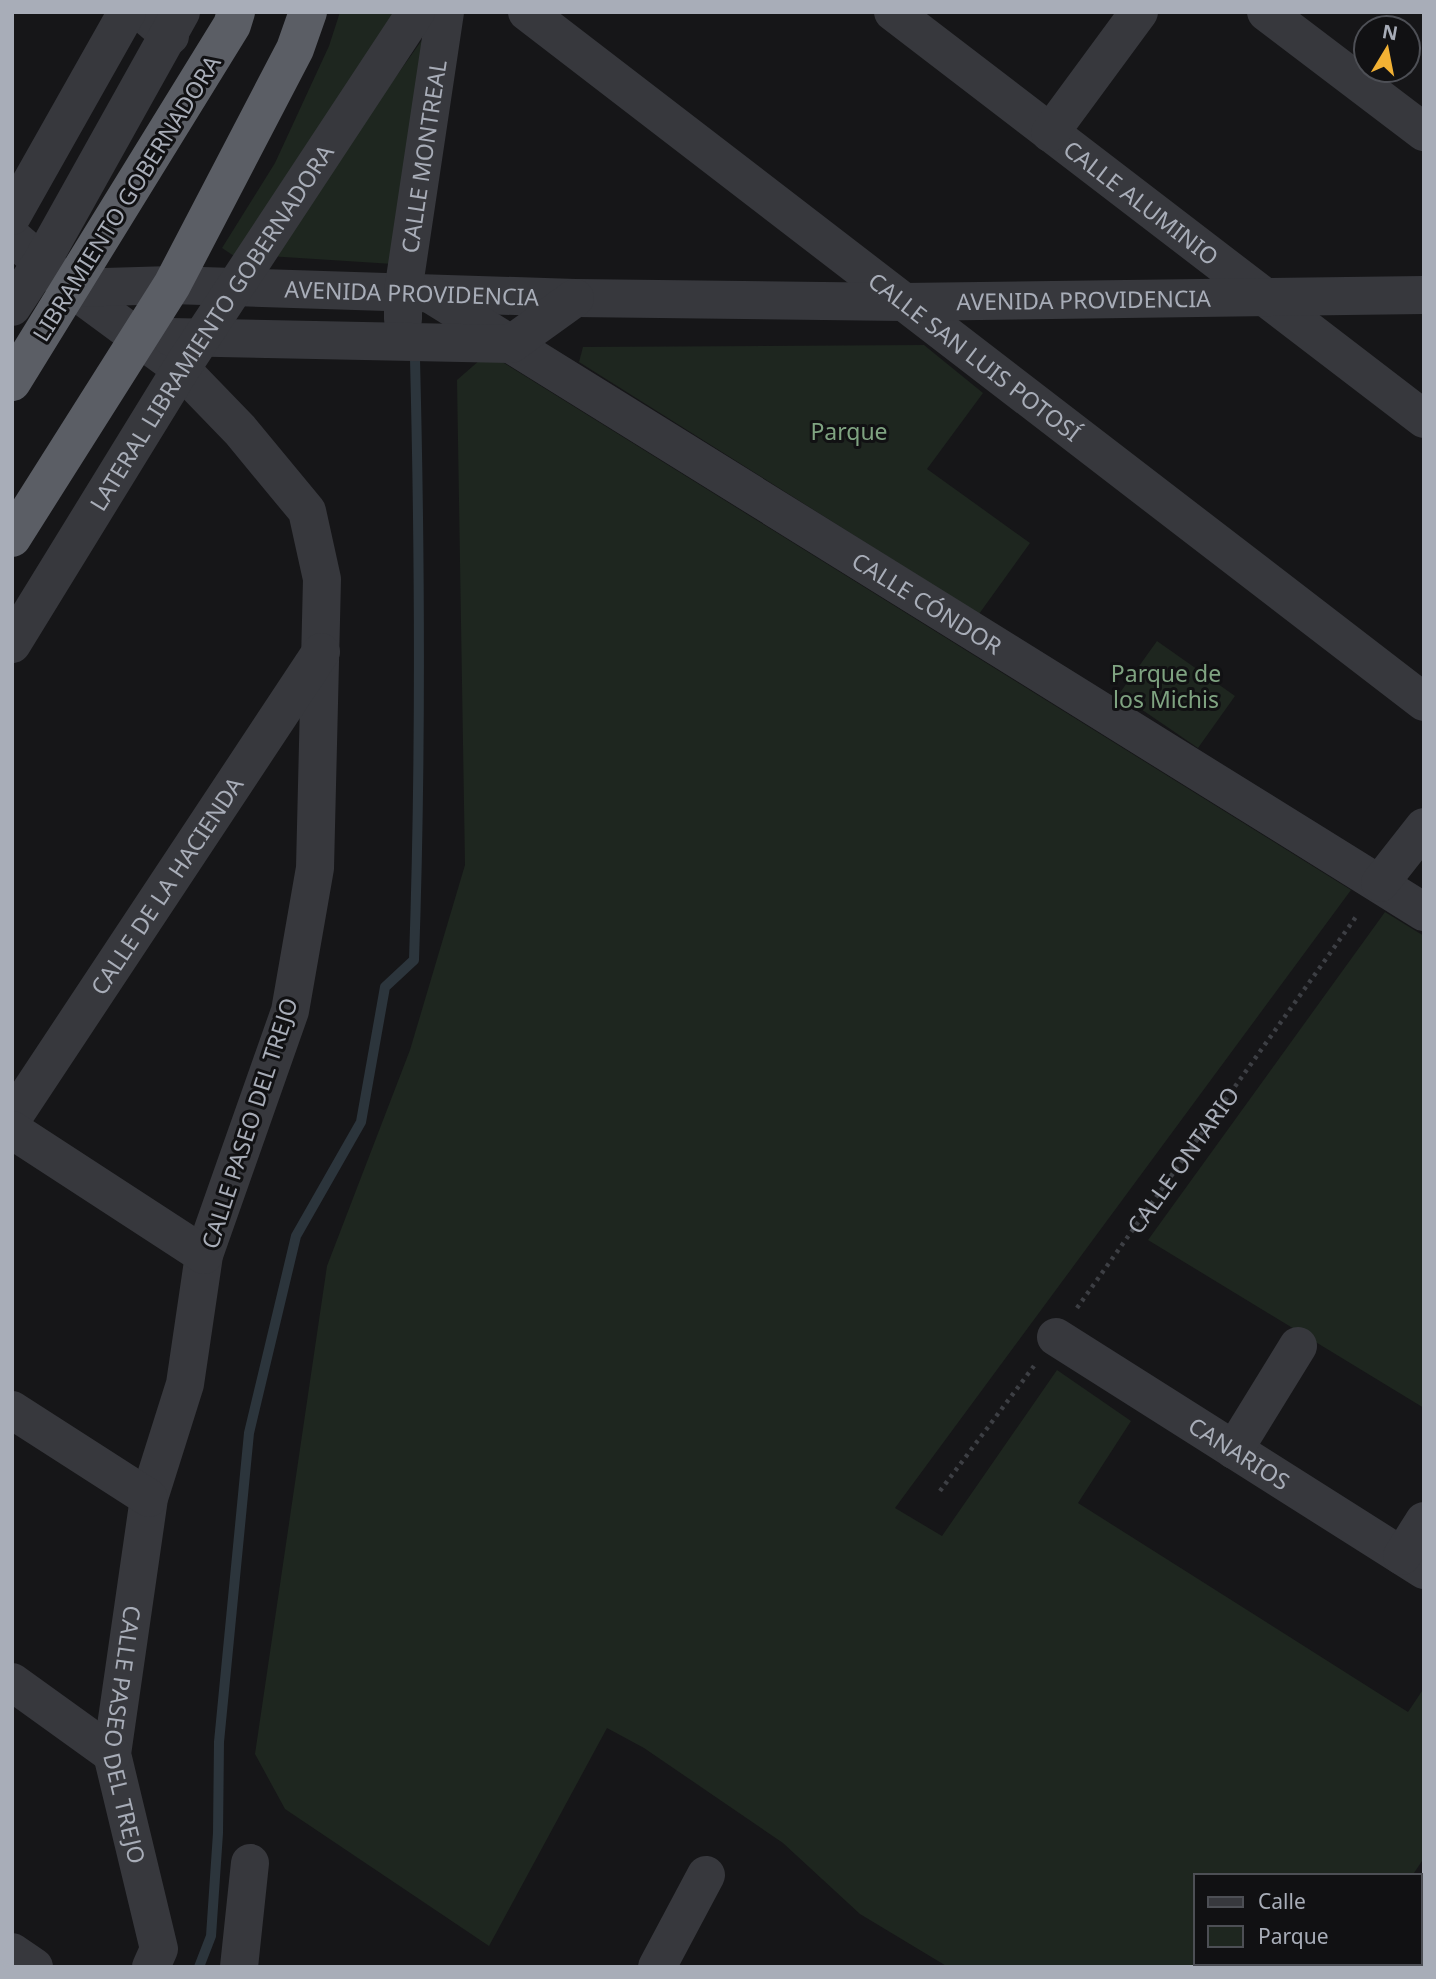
<svg xmlns="http://www.w3.org/2000/svg" width="1436" height="1979" font-family="'Noto Sans',sans-serif">
  <style>
    .green { fill: #1e261f }
    .lines { fill: none; stroke-linecap: round; stroke-linejoin: round }
    .stream { stroke: #2c353c; stroke-width: 10 }
    .path { stroke: #3d3f44; stroke-width: 4.5; stroke-dasharray: 3.5 5; stroke-linecap: butt }
    .minor { stroke: #37383d; stroke-width: 38 }
    .tertiary { stroke: #37383d; stroke-width: 38 }
    .trunk { stroke: #5b5e65; stroke-width: 38 }
    .labels { text-anchor: middle; dominant-baseline: central; stroke-width: 6; stroke-linejoin: round; paint-order: stroke }
    .street-label { font-size: 23px; fill: #a8adb8; stroke: #111113 }
    .park-label { font-size: 23px; fill: #7fa381; stroke: #111113 }
  </style>
  <rect width="100%" height="100%" fill="#161618"/>
  <path class="green" d="M340,12h59l-165,244 -12,-8 53,-85 54,-117z
    M427,33l-34,231 -125,-8z
    M924,345l59,48 -56,76 103,74 -51,71 -400,-252 4,-15z
    M488,353l863,537 -456,618 47,28 115,-166 74,51 -53,82 330,209 16,-24v170l-12,18h-216v87h160l-2,4h-406l-88,-53 -77,-71 -139,-95 -37,-20 -118,218 -204,-137 -30,-55 72,-488 83,-216 55,-185 -8,-485z
    M1157,641l78,55 -37,52 -79,-54z
    M1385,912l39,24v472l-276,-168z"/>
  <g class="lines">
    <path class="stream" d="M199,1967l12,-31 7,-103 1,-91 30,-309 47,-197 65,-114 24,-135 29,-27c7,-201 6,-401 1,-601"/>
    <g class="path">
      <path id="s1" d="M1077,1308l281,-394"/>
      <path d="M940,1491l94,-125"/>
    </g>
    <g class="minor">
      <path d="M142,12l28,24"/>
      <path id="s2" d="M527,12l897,690"/>
      <path id="s3" d="M893,12l531,407"/>
      <path d="M1266,12l158,120"/>
      <path d="M1050,133l89,-121"/>
      <path id="s4" d="M12,237l59,51 110,81 59,61 67,81 15,68 -7,289 -25,143 -86,244 -19,129 -36,114 -37,256 47,195 -8,18"/>
      <path id="s5" d="M71,288l101,-3 403,13 329,4 520,-7"/>
      <path id="s6" d="M432,295l992,617"/>
      <path id="s7" d="M403,319v-27l42,-280"/>
      <path d="M171,337l340,7 64,-46"/>
      <path d="M1380,883l44,-56"/>
      <path id="s8" d="M12,1119l309,-467"/>
      <path d="M12,1130l192,125"/>
      <path id="s9" d="M1056,1337l368,233"/>
      <path d="M12,1410l137,88"/>
      <path d="M1234,1450l64,-104"/>
      <path d="M1402,1556l22,-35"/>
      <path d="M12,1682l100,72"/>
      <path d="M1420,1930l4,-5"/>
      <path d="M12,1952l22,15"/>
      <path d="M239,1967l11,-104"/>
      <path d="M657,1967l49,-92"/>
      <path d="M1397,1967l3,-4"/>
    </g>
    <g class="tertiary">
      <path d="M12,216l115,-204"/>
      <path d="M12,307l29,-44 140,-251"/>
      <path id="s10" d="M12,644l169,-275 235,-357"/>
    </g>
    <path class="trunk" d="M12,382l220,-357 4,-13
      M12,538l160,-253 123,-236 13,-37"/>
  </g>
  <g class="labels">
    <g class="street-label">
      <text stroke="none"><textPath href="#s7" startOffset="164">CALLE MONTREAL</textPath></text>
      <text transform="translate(126 198) rotate(-58)">LIBRAMIENTO GOBERNADORA</text>
      <text stroke="none"><textPath href="#s3" startOffset="313">CALLE ALUMINIO</textPath></text>
      <text stroke="none"><textPath href="#s5" startOffset="341">AVENIDA PROVIDENCIA</textPath></text>
      <text stroke="none"><textPath href="#s5" startOffset="1013">AVENIDA PROVIDENCIA</textPath></text>
      <text stroke="none"><textPath href="#s10" startOffset="374">LATERAL LIBRAMIENTO GOBERNADORA</textPath></text>
      <text stroke="none"><textPath href="#s2" startOffset="565">CALLE SAN LUIS POTOSÍ</textPath></text>
      <text stroke="none"><textPath href="#s6" startOffset="583">CALLE CÓNDOR</textPath></text>
      <text stroke="none"><textPath href="#s8" startOffset="280">CALLE DE LA HACIENDA</textPath></text>
      <text transform="translate(249 1123) rotate(-72)">CALLE PASEO DEL TREJO</text>
      <text stroke="none"><textPath href="#s1" startOffset="182">CALLE ONTARIO</textPath></text>
      <text stroke="none"><textPath href="#s9" startOffset="217">CANARIOS</textPath></text>
      <text stroke="none"><textPath href="#s4" startOffset="1657">CALLE PASEO DEL TREJO</textPath></text>
    </g>
    <g class="park-label">
      <text x="849" y="431">Parque</text>
      <text x="1166" y="673">Parque de<tspan x="1166" dy="26">los Michis</tspan></text>
    </g>
  </g>
  <rect width="1436" height="1979" fill="none" stroke="#a8adb8" stroke-width="28"/>
  <rect x="1194" y="1874" width="228" height="91" fill="#111113" stroke="#4d4f55" stroke-width="2"/>
  <rect x="1208" y="1897" width="35" height="10" fill="#37383d" stroke="#4d4f55" stroke-width="2"/>
  <text x="1258" y="1909" font-size="21" fill="#a8adb8">Calle</text>
  <rect x="1208" y="1926" width="35" height="21" fill="#1e261f" stroke="#4d4f55" stroke-width="2"/>
  <text x="1258" y="1944" font-size="21" fill="#a8adb8">Parque</text>
  <g transform="translate(1387 49) rotate(10)"><circle r="33" fill="#111113" stroke="#4d4f55" stroke-width="2"/>
  <path d="M0-5L12 26L0 18L-12 26Z" fill="#f2b134"/>
  <text y="-10" font-size="19" font-weight="bold" text-anchor="middle" fill="#a8adb8">N</text>
  </g>
</svg>
